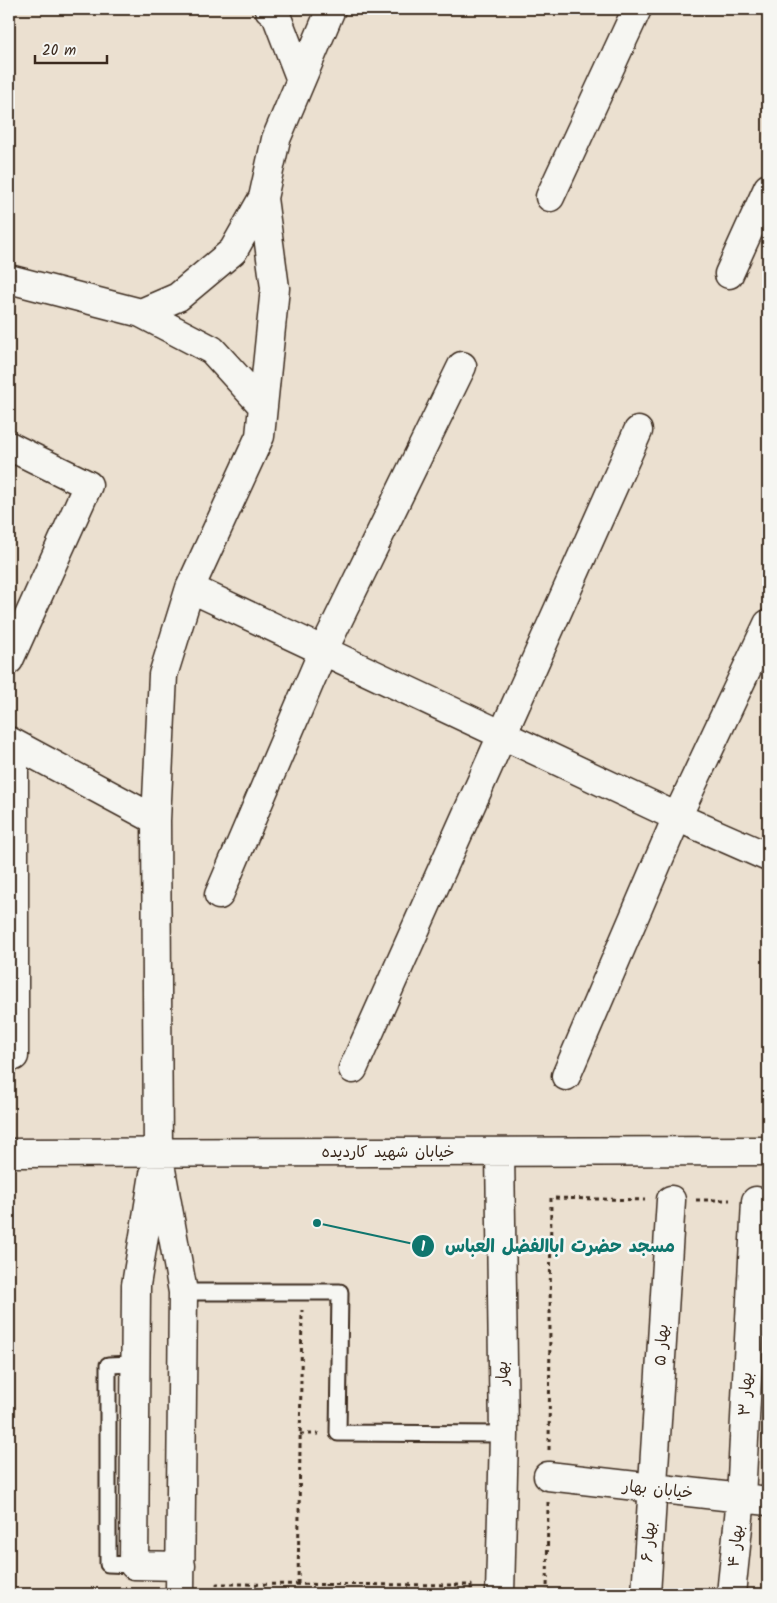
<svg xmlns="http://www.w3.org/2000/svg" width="777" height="1603" font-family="Kalam,'Playpen Sans Arabic',sans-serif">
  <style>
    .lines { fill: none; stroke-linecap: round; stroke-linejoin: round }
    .lane-casing { stroke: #3b2a1e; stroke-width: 19 }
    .street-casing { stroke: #3b2a1e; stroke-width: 31 }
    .path { stroke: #3b2a1e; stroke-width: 3; stroke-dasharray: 4 4; stroke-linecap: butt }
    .lane { stroke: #f6f6f2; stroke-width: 15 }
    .street { stroke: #f6f6f2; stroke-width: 28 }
    .labels { text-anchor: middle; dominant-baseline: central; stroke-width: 5; stroke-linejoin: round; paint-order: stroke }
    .street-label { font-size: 16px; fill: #3b2a1e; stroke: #f6f6f2 }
    .leader { fill: none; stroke: #0f766e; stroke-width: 2 }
    .callout-dot { fill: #0f766e; stroke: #f6f6f2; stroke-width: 2 }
    .mark-label { font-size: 15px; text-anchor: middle; font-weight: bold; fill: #fff }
    .callout-label { font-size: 18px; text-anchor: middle; font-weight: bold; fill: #0f766e; stroke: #f6f6f2; stroke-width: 5; stroke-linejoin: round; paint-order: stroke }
  </style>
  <rect width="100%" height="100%" fill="#ebe0d0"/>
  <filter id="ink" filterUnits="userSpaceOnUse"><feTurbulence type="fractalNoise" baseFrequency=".02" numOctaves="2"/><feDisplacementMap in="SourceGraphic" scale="10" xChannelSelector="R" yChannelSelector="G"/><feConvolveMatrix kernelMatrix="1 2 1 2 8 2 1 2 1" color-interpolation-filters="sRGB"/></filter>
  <g filter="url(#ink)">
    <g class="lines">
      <defs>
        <path id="lane" d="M183,1292h157l-2,141 166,1
          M134,1565l-26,-1v-199l27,-1"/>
        <path id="street" d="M269,9l7,6 25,65
          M550,197l87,-188
          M729,274l39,-86
          M9,279l132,34 71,37 51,56
          M141,313l37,-16 55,-46 30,-53
          M9,446l79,39 -79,175
          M190,588l487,229 91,40
          M9,741l147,79
          M14,744v312
          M219,895l104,-244 139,-285
          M353,1069l285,-638
          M566,1076l111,-259 91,-193
          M500,1152l4,282 -4,160
          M9,1153l759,-2
          M154,1174l-18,111 -2,280 47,1
          M548,1476l220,25
          M180,1594l3,-302 -25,-139 -2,-333 7,-145 27,-87 70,-152 15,-148 -12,-90 13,-59 55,-130
          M646,1594l25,-394
          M731,1594l10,-96 15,-297"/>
      </defs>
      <use href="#lane" class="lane-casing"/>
      <use href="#street" class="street-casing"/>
      <path class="path" d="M696,1200h34
        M300,1434h19
        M549,1450l2,-252 94,2
        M298,1584l4,-274
        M217,1594v-10l254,1v9
        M326,1594v-10
        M547,1594l1,-92"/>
      <use href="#lane" class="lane"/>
      <use href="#street" class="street"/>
    </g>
  </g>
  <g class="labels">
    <g class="street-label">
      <text x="388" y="1152">خیابان شهید کاردیده</text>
      <text transform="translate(662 1345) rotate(-86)">بهار ۵</text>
      <text transform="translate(503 1373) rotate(-91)">بهار</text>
      <text transform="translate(746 1394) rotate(-87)">بهار ۳</text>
      <text transform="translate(658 1490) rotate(6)">خیابان بهار</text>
      <text transform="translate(649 1542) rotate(-86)">بهار ۶</text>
      <text transform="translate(736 1546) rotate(-84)">بهار ۴</text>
    </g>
  </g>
  <path class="leader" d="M317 1223L423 1246"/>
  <g class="callout-dot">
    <circle cx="317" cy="1223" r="5"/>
    <circle cx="423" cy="1246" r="12"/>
  </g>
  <g class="mark-label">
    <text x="423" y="1251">1</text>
  </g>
  <g class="callout-label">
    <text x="560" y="1252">مسجد حضرت اباالفضل العباس</text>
  </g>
  <rect width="777" height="1603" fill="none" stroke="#f6f6f2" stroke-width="30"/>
  <rect x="15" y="15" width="747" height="1573" fill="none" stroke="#3b2a1e" stroke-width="2" filter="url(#ink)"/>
  <path d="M35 55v8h72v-8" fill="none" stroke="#3b2a1e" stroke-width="2.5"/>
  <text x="42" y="55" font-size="15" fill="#3b2a1e" stroke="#f6f6f2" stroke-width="4" paint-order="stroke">20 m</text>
</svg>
